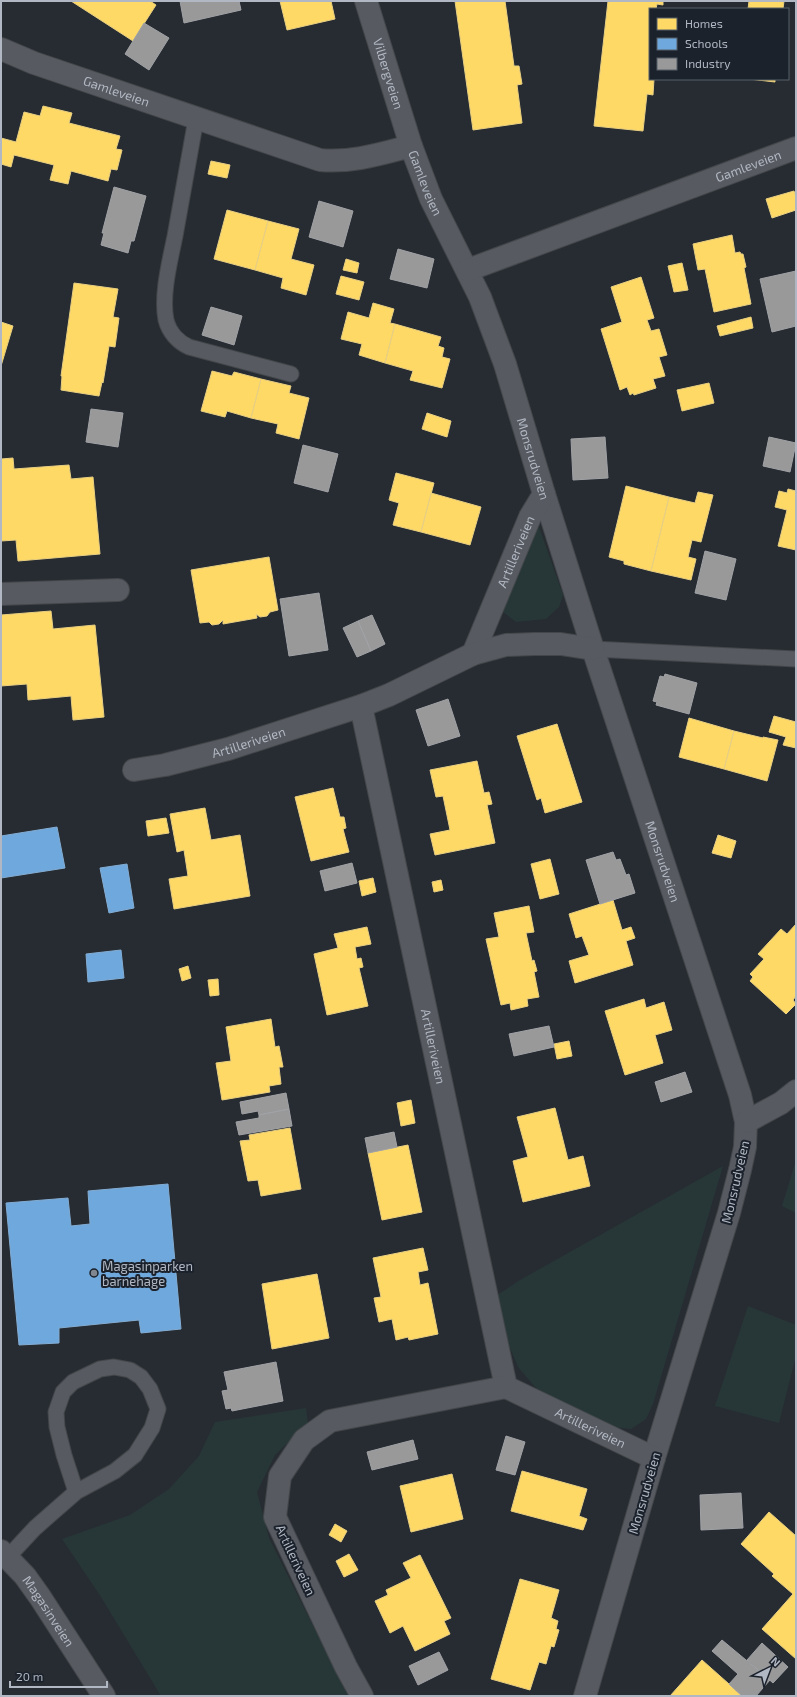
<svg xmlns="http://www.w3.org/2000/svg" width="797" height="1697" font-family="'Exo 2',sans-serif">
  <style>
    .green { fill: #273738 }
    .homes { fill: #ffd966; stroke: #e8cf82 }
    .schools { fill: #6fa8dc; stroke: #83add4 }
    .industry { fill: #999; stroke: #a0a2a6 }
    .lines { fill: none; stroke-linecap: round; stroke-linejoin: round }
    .service-casing { stroke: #43474b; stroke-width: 17 }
    .pedestrian-casing { stroke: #43474b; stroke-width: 24 }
    .minor-casing { stroke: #43474b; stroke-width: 24 }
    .service { stroke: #575a60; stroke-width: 15 }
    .pedestrian { stroke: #575a60; stroke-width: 22 }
    .minor { stroke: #575a60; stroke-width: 22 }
    .poi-dot { fill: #818790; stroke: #1b222c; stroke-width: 1.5 }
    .labels { text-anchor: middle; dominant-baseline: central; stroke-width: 4; stroke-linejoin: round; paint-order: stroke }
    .street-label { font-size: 13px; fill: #b1b8c3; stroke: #1b222c }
    .poi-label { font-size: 13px; fill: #b1b8c3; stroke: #1b222c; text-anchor: start }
  </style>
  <rect width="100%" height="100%" fill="#272c32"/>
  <path class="green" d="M538,524l25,71 -4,12 -13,12 -30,3 -13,-10z
    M796,1160v53l-14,-7z
    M723,1166l-70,238 -7,15 -15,10 -20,-2 -49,-24 -26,-15 -18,-21 -10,-24 -12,-47 24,-16z
    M748,1306l48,19v31l-17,67 -64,-17z
    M306,1408l2,15 -33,32 -18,37 12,46 79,158h-187l-60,-99 -39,-58 68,-24 39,-26 30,-33 16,-34z"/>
  <path class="homes" d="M71,1h79l6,4 -23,36z
    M280,1h51l4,18 -48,11z
    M455,1h50l9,65h5l3,18 -5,1 5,38 -49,7z
    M608,1h55v4l-6,-1 -1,5h-6l-1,67 1,3h4l-1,16 -6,-1 -4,37 -49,-5z
    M749,1h35l-1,8h-35z
    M749,79h26v3z
    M43,106l29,7 -3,10 51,13 -4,13 6,1 -5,20 -6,-1 -3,12 -37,-10 -3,13 -18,-4 4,-15 -40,-10 -3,12 -10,-3v-26l15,4 8,-30 16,4z
    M211,161l19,4 -3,13 -19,-4z
    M794,191l2,6v13l-24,8 -6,-19z
    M227,210l41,11 -13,49 -41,-11z
    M268,221l31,8 -8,30 23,6 -8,30 -25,-7 2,-10 -28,-8z
    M732,235l3,18 5,-1 1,2h2l3,13 -2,1 7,36 -37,8 -9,-43 -7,1 -5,-26z
    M346,259l13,4 -2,10 -14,-3z
    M682,263l6,27 -14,2 -6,-26z
    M341,276l23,6 -5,18 -23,-6z
    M641,277l13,41 -7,2 4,11 8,-2 8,26 -8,2 6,19 -12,3 3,9 -22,7 -1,-2 -3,2 -3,-8 -7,3 -19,-61 21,-7 -11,-35z
    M74,283l44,6 -5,28 6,1 -4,29 -6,-1 -6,37 -1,-1 -3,14 -38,-6 1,-14h-1z
    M373,303l21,6 -4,14 5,1 -10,39 -26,-8 3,-11 -21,-5 7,-27 21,6z
    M751,317l2,11 -33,8 -3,-10z
    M1,322l12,4 -12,40z
    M395,324l46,13 -3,9 6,2 -2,9 8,2 -8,29 -32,-8 3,-9 -28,-8z
    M212,371l20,5 2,-4 27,7 -10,39 -24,-7 -2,6 -24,-6z
    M261,379l30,7 -2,7 20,5 -10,41 -23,-6 2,-9 -27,-6z
    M709,383l5,20 -32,8 -5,-21z
    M427,413l24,8 -4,16 -25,-8z
    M13,458l1,11 55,-4 2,14 22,-2 7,77 -82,7 -2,-21 -15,1v-82z
    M396,473l38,10 -13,49 -28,-7 6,-22 -10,-3z
    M626,486l43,11 -18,74 -27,-7v-3l-15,-4z
    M788,489l8,2v59l-18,-4 9,-36 -12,-3 4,-16 8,2z
    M698,492l15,3 -12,47 -9,-2 -4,17 8,2 -5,21 -40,-9 18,-74 26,6z
    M431,493l50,14 -11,38 -49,-13z
    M269,557l9,53 -8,2 -3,4 -7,1 -4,-3 1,4 -34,6v-4l-4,4 -7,1 -3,-3 -9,1 -9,-53z
    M51,611l2,18 42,-4 9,92 -31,3 -2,-24 -43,4 -1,-16 -26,2v-71z
    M774,716l22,6v26l-13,-3 3,-8 -17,-5z
    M689,718l45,13 -10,38 -45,-12z
    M557,724l25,78 -37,11 -4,-15 -4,2 -20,-64z
    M734,731l29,7v-1l15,3 -11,41 -43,-12z
    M477,761l7,32 5,-1 3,12 -5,1 8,38 -60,12 -5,-21 20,-4 -7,-34 -7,1 -6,-27z
    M333,788l7,29h4l2,11 -3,1 6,23 -38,9 -16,-64z
    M205,808l6,32 29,-5 10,61 -76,13 -5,-30 19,-3 -4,-26 -7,2 -7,-38z
    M166,818l3,15 -21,3 -2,-15z
    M718,835l18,6 -5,17 -19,-5z
    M550,859l9,35 -19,5 -9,-35z
    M373,878l3,14 -14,4 -3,-15z
    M441,880l2,10 -9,2 -2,-10z
    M613,900l9,30 9,-3 4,11 -9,3 7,24 -58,18 -6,-22 20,-6 -7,-19 -6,2 -7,-24z
    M529,906l5,26 -8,1 6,28 2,-1 3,11 -3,1 5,25 -12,2 1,7 -17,4 -1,-7 -9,2 -15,-66 13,-2 -5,-24z
    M796,924v72l-3,4 3,4 -10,10 -36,-33 3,-4 -3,-3 14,-15 -6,-5 23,-25 6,5z
    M367,927l4,17 -16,3 2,12 4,-1 2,9 -4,1 9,38 -41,9 -13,-61 24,-6 -4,-14z
    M188,966l3,12 -9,3 -3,-12z
    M218,979l1,16 -9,1 -2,-16z
    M644,999l2,9 18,-6 8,28 -17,5 8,28 -38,12 -20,-64z
    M271,1019l4,28 4,-1 4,21h-4l2,17 -12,2 1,6 -48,8 -6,-37 15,-2 -5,-34z
    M569,1041l3,15 -15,3 -3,-15z
    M411,1100l4,23 -14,3 -4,-23z
    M555,1108l13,52 15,-4 7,30 -67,16 -10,-41 15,-4 -11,-40z
    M290,1128l11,61 -40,7 -3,-16 -10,1 -8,-40 10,-1 -1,-5z
    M408,1145l14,67 -40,8 -14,-67z
    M423,1248l5,22 -10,2 2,13 8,-2 10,51 -29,6 -1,-3 -12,3 -4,-21 -13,3 -5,-24 7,-1 -8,-39z
    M317,1274l12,64 -57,11 -10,-65z
    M522,1471l65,18 -8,27 8,3 -4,11 -72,-19z
    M452,1474l11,45 -52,13 -11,-46z
    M769,1512l27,24v123l-34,-30 31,-35 -21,-18 2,-2 -33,-30z
    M335,1524l12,7 -6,11 -12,-7z
    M349,1554l9,16 -14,7 -8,-16z
    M420,1555l31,63 -7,3 6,13 -35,17 -12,-25 -13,7 -15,-32 13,-6 -2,-5 25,-12 -8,-15z
    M520,1579l39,11 -8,28 7,3 -2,8 3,1 -5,17 -3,-1 -5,18 -7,-2 -9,28 -39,-11z
    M702,1660l27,24 13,12h-72z"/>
  <path class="schools" d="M57,827l8,41 -64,10v-42z
    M127,864l7,44 -25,5 -9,-45z
    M121,950l3,28 -36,4 -2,-28z
    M168,1184l13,145 -40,4 -2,-13 -80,8v15l-40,2 -13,-142 62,-5 3,28 19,-2 -2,-33z"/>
  <path class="industry" d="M180,1h59l2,9 -57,13z
    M144,23l25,15 -20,32 -24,-16z
    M114,187l32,9 -12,45h-3l-3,12 -27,-8 3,-12h-2z
    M319,201l34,10 -10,36 -34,-10z
    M398,249l36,10 -7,29 -37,-9z
    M796,271v55l-24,6 -12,-53z
    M211,307l31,9 -8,29 -32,-10z
    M91,409l32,4 -5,34 -32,-5z
    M605,437l3,41 -35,2 -2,-41z
    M769,437l27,6 -6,29 -27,-6z
    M303,445l35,9 -10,38 -34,-9z
    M705,551l31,8 -10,41 -31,-7z
    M319,593l9,57 -39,6 -9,-57z
    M372,615l13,29 -14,7 -13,-30z
    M358,621l13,30 -14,6 -14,-29z
    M665,674l32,9 -8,31 -33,-9 1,-3 -4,-1 7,-25 4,1z
    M448,699l12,37 -32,10 -12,-36z
    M613,852l3,8 4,-1 6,16 3,-1 6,19 -35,11 -14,-44z
    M352,863l5,20 -32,8 -5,-20z
    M549,1026l5,21 -40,9 -5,-22z
    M685,1072l7,20 -31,10 -6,-20z
    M286,1093l3,16 -30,6 -1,-4 -16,3 -2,-12z
    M289,1109l3,17 -53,9 -3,-13 23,-4v-3z
    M394,1132l3,15 -29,6 -3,-15z
    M276,1362l7,39 -51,10 -1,-3 -5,1 -4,-18 6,-1 -4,-18z
    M506,1436l19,6 -10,33 -19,-5z
    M413,1440l5,19 -46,11 -5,-18z
    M741,1493l2,35 -42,2 -1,-35z
    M722,1640l48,40 -14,16h-14l-13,-12 9,-10 -26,-23z
    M762,1643l26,24 -15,16 -26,-23z
    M439,1652l9,18 -30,15 -9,-19z"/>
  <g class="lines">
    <defs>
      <path id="service" d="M196,119c-7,39 -14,78 -21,117 -5,25 -14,59 -9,84 3,12 12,22 23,27l102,27
        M593,649l203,10
        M8,1557l27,-29 41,-36 39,-21 20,-16 17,-27 6,-19 -8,-20 -9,-12 -11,-7 -16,-3 -14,2 -27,13 -10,10 -7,20 1,15 7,28 12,37"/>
      <path id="pedestrian" d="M1,594l117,-4"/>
      <g id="minor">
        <path id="s1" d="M366,1l45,145"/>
        <path id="s2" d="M1,49l33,14 286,97c32,3 60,-6 91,-14l20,53 49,98 25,67 39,130 49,155 147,446 6,27 -1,25 -5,23 -11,43 -75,245 -69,238"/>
        <path id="s3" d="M468,270l328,-122"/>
        <path id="s4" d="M473,654l57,-137 14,-23"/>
        <path id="s5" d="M361,706l145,681 148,71"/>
        <path id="s6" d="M134,770l31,-5 63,-16 133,-43 28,-11 84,-41 33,-9 28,-1h27l32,5"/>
        <path d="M746,1122l35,-19 15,-12"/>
        <path id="s7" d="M1,1551l24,25 15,21 64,99"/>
        <path d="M362,1696l-16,-29 -71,-150 5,-41 24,-36 26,-19 176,-34"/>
      </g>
    </defs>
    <use href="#service" class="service-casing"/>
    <use href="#pedestrian" class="pedestrian-casing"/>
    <use href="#minor" class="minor-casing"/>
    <use href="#service" class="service"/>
    <use href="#pedestrian" class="pedestrian"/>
    <use href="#minor" class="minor"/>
  </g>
  <circle class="poi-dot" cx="94" cy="1273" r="4"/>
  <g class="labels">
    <g class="street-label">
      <text stroke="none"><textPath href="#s1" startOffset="76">Vilbergveien</textPath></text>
      <text stroke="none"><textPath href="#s2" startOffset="123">Gamleveien</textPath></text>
      <text stroke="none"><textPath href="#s3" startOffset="299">Gamleveien</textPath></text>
      <text stroke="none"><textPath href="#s2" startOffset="470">Gamleveien</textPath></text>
      <text stroke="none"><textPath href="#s2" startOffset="767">Monsrudveien</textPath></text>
      <text stroke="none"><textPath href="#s4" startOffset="111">Artilleriveien</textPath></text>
      <text stroke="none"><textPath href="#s6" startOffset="118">Artilleriveien</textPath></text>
      <text stroke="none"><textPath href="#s2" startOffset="1190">Monsrudveien</textPath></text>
      <text stroke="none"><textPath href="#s5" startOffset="348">Artilleriveien</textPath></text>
      <text transform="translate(735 1182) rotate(-77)">Monsrudveien</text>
      <text stroke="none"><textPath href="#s5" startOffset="790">Artilleriveien</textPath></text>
      <text transform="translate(644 1493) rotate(-74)">Monsrudveien</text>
      <text transform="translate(296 1560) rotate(65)">Artilleriveien</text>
      <text stroke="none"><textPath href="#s7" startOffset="77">Magasinveien</textPath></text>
    </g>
    <g class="poi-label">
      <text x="102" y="1266">Magasinparken<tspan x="102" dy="15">barnehage</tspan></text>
    </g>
  </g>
  <rect width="797" height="1697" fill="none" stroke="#b1b8c3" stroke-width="4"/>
  <rect x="649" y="8" width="140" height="72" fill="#1b222c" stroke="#575e68"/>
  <rect x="657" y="18" width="20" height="12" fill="#ffd966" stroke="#575e68"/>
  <text x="685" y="28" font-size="12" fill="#b1b8c3">Homes</text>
  <rect x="657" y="38" width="20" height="12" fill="#6fa8dc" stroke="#575e68"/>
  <text x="685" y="48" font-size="12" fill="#b1b8c3">Schools</text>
  <rect x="657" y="58" width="20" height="12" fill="#999999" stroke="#575e68"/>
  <text x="685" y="68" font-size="12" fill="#b1b8c3">Industry</text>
  <g transform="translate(769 1669) rotate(42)" stroke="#1b222c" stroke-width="3" paint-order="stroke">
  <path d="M0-3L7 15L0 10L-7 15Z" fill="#b1b8c3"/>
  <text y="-6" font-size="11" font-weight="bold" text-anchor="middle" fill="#b1b8c3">N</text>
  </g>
  <path d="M10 1681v6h97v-6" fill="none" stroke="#b1b8c3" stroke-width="2"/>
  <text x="16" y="1681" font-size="12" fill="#b1b8c3" stroke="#1b222c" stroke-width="3" paint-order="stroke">20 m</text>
</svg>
